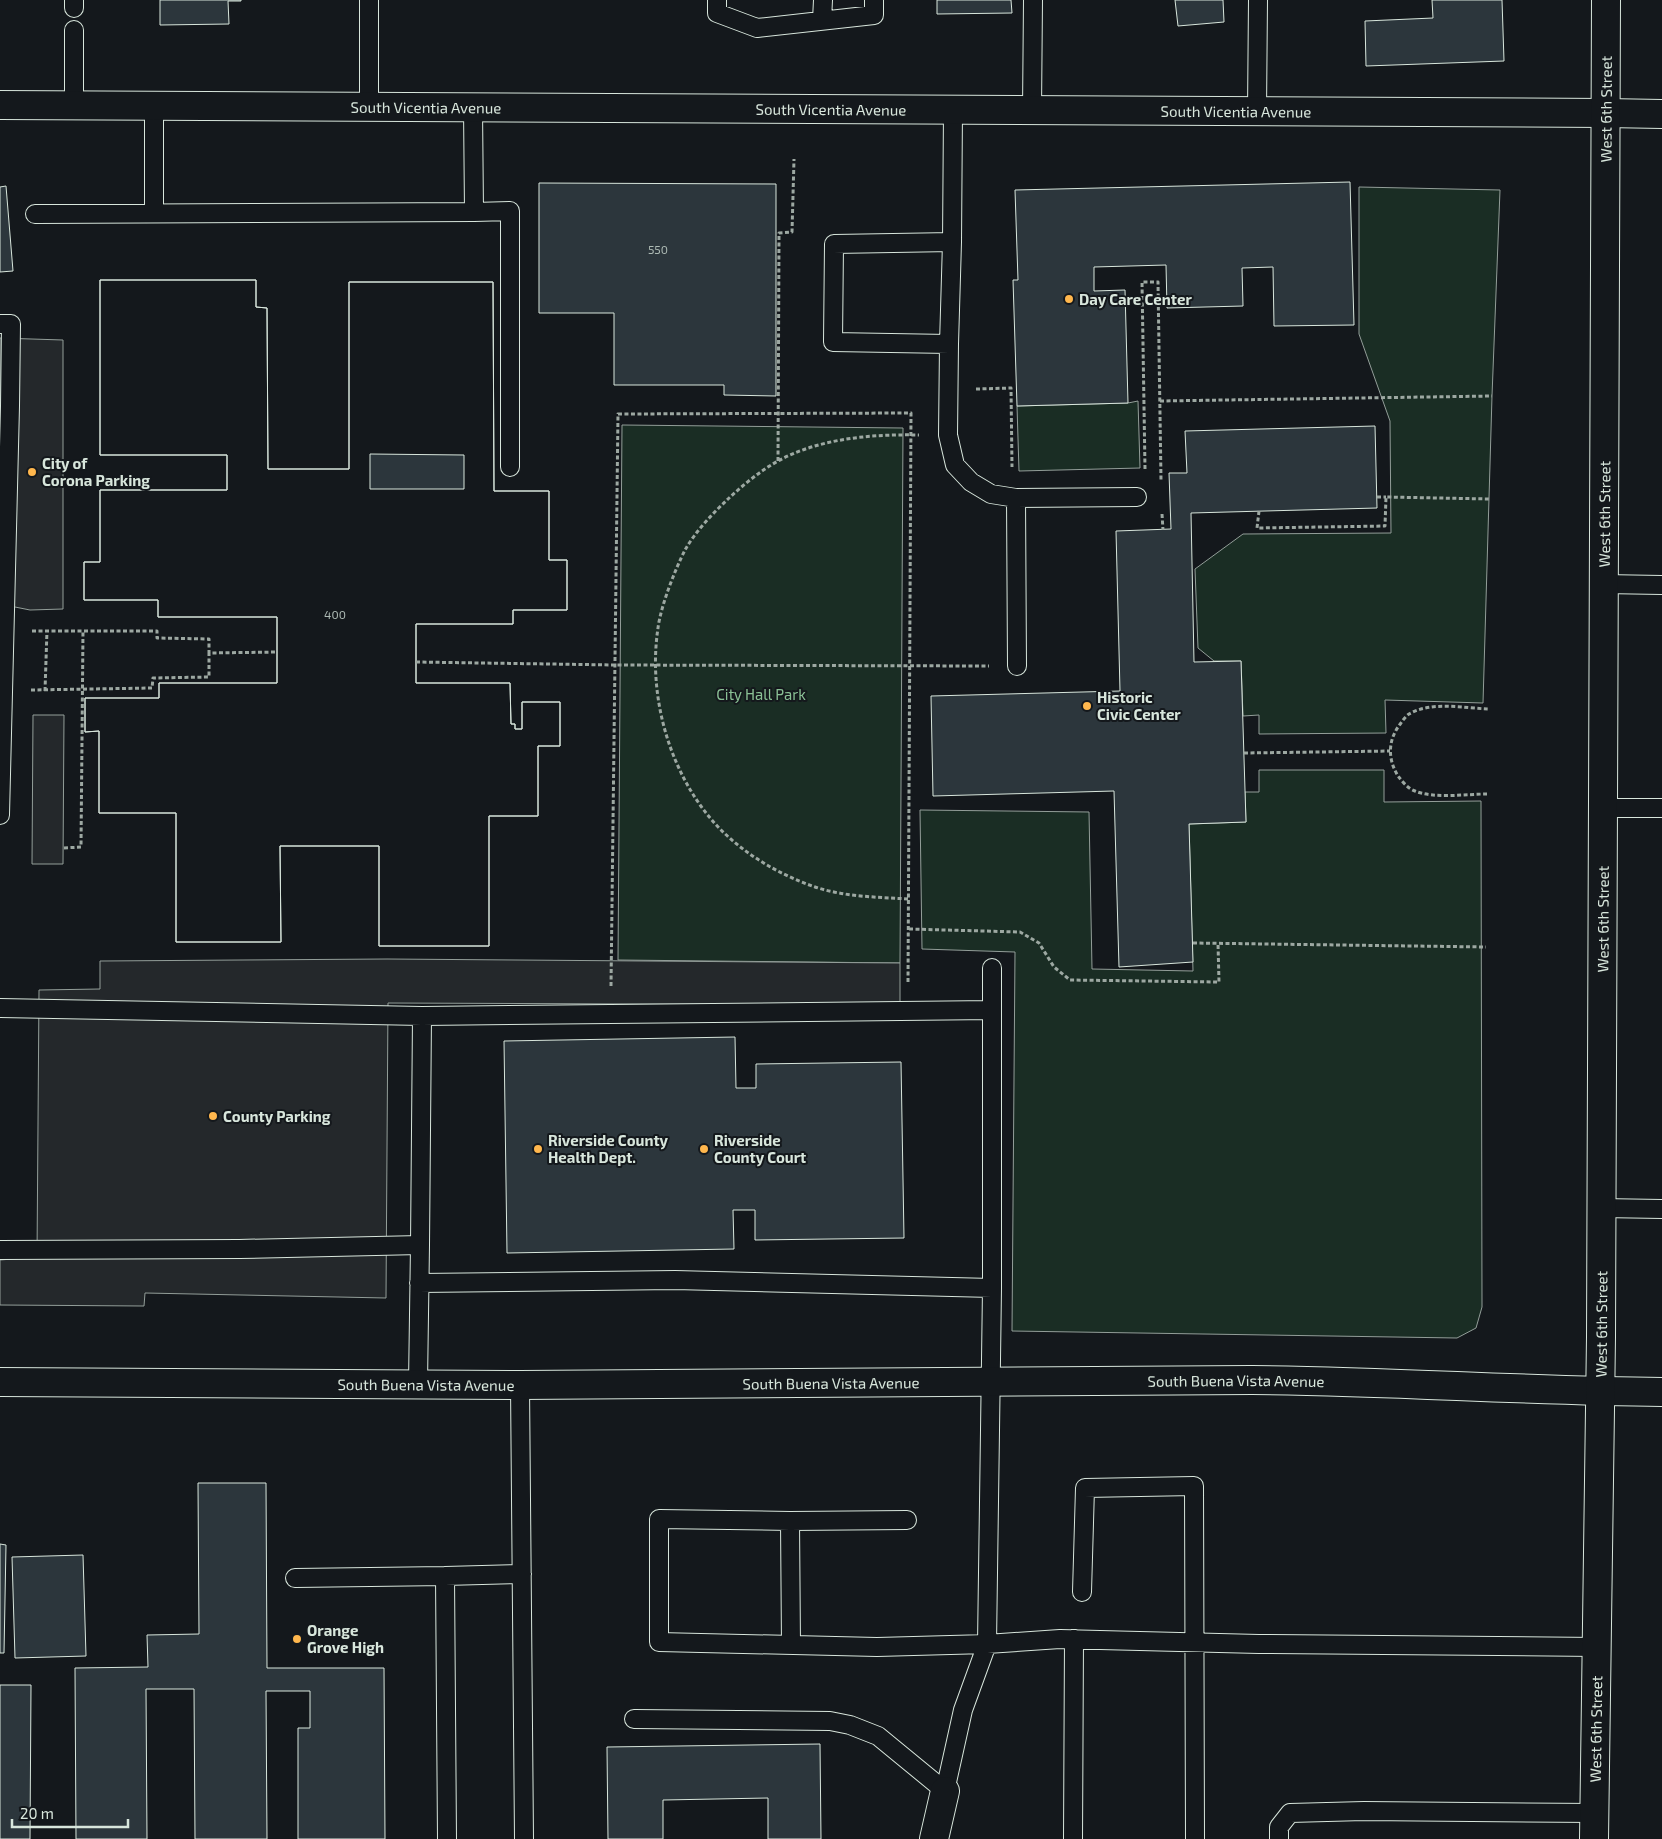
<svg xmlns="http://www.w3.org/2000/svg" width="1662" height="1839" font-family="'Exo 2',sans-serif">
  <style>
    .green { fill: #1a2d24; stroke: #939e99 }
    .parking { fill: #24282b; stroke: #939e99 }
    .building { fill: #2c363c; stroke: #d8e6dc; fill-rule: evenodd }
    .lines { fill: none; stroke-linecap: round; stroke-linejoin: round }
    .lane-casing { stroke: #d8e6dc; stroke-width: 20 }
    .street-casing { stroke: #d8e6dc; stroke-width: 30 }
    .secondary-casing { stroke: #d8e6dc; stroke-width: 30 }
    .primary-casing { stroke: #d8e6dc; stroke-width: 30 }
    .path { stroke: #9da8a2; stroke-width: 3; stroke-dasharray: 4 2.5; stroke-linecap: butt }
    .lane { stroke: #14181c; stroke-width: 18 }
    .street { stroke: #14181c; stroke-width: 28 }
    .secondary { stroke: #14181c; stroke-width: 28 }
    .primary { stroke: #14181c; stroke-width: 28 }
    .poi-dot { fill: #ffb74d; stroke: #14181c; stroke-width: 2 }
    .labels { text-anchor: middle; dominant-baseline: central; stroke-width: 4; stroke-linejoin: round; paint-order: stroke }
    .number-label { font-size: 12px; fill: #adbab4 }
    .street-label { font-size: 15px; fill: #d8e6dc; stroke: #14181c }
    .poi-label { font-size: 15px; font-weight: bold; fill: #d8e6dc; stroke: #14181c; text-anchor: start }
    .park-label { font-size: 15px; fill: #8ac095; stroke: #14181c }
  </style>
  <rect width="100%" height="100%" fill="#14181c"/>
  <path class="green" d="M1359,187l141,3 -8,206 -9,307 -98,-3 1,33 -127,1v-19l-16,1 -2,-55h-27l-16,-13 -3,-79 48,-35 148,-1 -1,-112 -31,-87z
    M1138,401l2,67 -121,3 -2,-65 111,-3z
    M622,425l281,3 -3,535 -282,-3z
    M1259,770h125v32l97,-1 1,506 -6,21 -19,10 -445,-7 3,-379 -93,-3 -2,-139 169,2 3,157 101,2 -4,-147 57,-2 -1,-30h14z"/>
  <path class="parking" d="M0,338l63,2v269l-33,1 -30,-6z
    M33,715h31l-1,149h-31z
    M387,959l513,4v42l-512,-2 -2,295 -241,-5 -1,13 -144,-1v-45l37,-3 2,-267 61,-1v-28z"/>
  <path class="building" d="M160,0h81v1h-13l1,23 -69,1z
    M937,0h74l1,13 -75,1z
    M1175,0h48l1,22 -46,4z
    M1432,0h70l2,61 -138,5 -1,-45 68,-3z
    M1350,182l4,143 -80,1 -1,-59 -31,1 1,38 -76,2 -1,-43 -72,2v24l31,-1 3,113 -111,3 -4,-126h5l-3,-90z
    M539,183l237,1v212l-52,-1v-10h-110v-72h-75z
    M6,186l7,85 -13,1v-85z
    M100,280h156v27l11,1 1,161h81v-187h144l1,209h55v69h18v50h-54v14h-97v59h94l1,41h4v5h7v-27h38v44h-22v70h-49v130h-110v-100h-99l1,96h-105v-129h-77v-82l-14,1v-34h74v-15h118v-66h-119v-17h-74v-38h16v-72h127v-35h-127zM370,454l94,1v34h-94z
    M100,280h156v27l11,1 1,161h81v-187h144l1,209h55v69h18v50h-54v14h-97v59h94l1,41h4v5h7v-27h38v44h-22v70h-49v130h-110v-100h-99l1,96h-105v-129h-77v-82l-14,1v-34h74v-15h118v-66h-119v-17h-74v-38h16v-72h127v-35h-127z
    M1375,426l2,82 -186,5 3,149 47,-1 5,161 -57,2 4,138 -74,5 -5,-176 -181,5 -2,-100 189,-5 -4,-160 55,-2 -2,-56h18l-2,-42z
    M735,1037l1,51h20v-24l145,-2 3,176 -149,2v-30h-22l1,39 -227,4 -3,-212z
    M198,1483h68l1,185h117l1,171h-87v-111h12v-37h-44l1,148h-72l-1,-150h-48l1,150h-71l-1,-171 73,-1 -1,-32 52,-1z
    M0,1544l6,1 -2,108h-4z
    M83,1555l3,101 -71,2 -3,-101z
    M0,1685h31l-1,154h-30z
    M820,1744l1,95h-53v-41l-105,2v39h-55l-1,-92z"/>
  <g class="lines">
    <defs>
      <path id="lane" d="M369,0v107
        M717,0v13l40,15 117,-13v-15
        M74,8v-8
        M822,20l1,-20
        M74,105v-75
        M154,107v106
        M953,110l-1,132 -118,2 -1,98 116,2 -1,91 7,30 16,17 20,12 25,4 1,168
        M1032,110l1,-110
        M1257,111l1,-111
        M474,212l36,-1v256
        M35,214l439,-2 -1,-104
        M0,324h11l-1,82 -10,409
        M949,344l3,-102
        M1016,498l121,-1
        M1603,584l59,1
        M1602,808h60
        M0,1008l422,8 -2,229 -181,4 -239,1
        M422,1016l570,-6
        M1601,1208l61,1
        M419,1283l256,-3 317,8 -5,356 -110,3 -218,-5v-123l131,2
        M992,1288v-320
        M418,1384l2,-139
        M520,1385l4,454
        M445,1576l77,-2
        M295,1578l150,-2 2,263
        M1082,1592l3,-104 109,-2 1,353
        M791,1645l-1,-124 117,-1
        M634,1719l196,2 20,4 28,11 67,55 18,-81 24,-66 73,-5 199,5 338,3
        M1073,1839l1,-200
        M1279,1839v-12l11,-14 74,-2 231,2"/>
      <path id="street" d="M1606,113l56,1
        M934,1839l11,-48"/>
      <g id="secondary">
        <path id="s1" d="M0,105l1606,8"/>
        <path id="s2" d="M0,1382l520,3 732,-5c137,1 273,11 410,12"/>
      </g>
      <g id="primary">
        <path id="s3" d="M1594,1839l7,-502 5,-1337"/>
      </g>
    </defs>
    <use href="#lane" class="lane-casing"/>
    <use href="#street" class="street-casing"/>
    <use href="#secondary" class="secondary-casing"/>
    <use href="#primary" class="primary-casing"/>
    <path class="path" d="M976,389l35,-1 1,79
      M1160,401l332,-5
      M778,461l1,-228 13,-1 2,-73
      M1145,469l-3,-187h16l3,198
      M1377,497h9
      M1259,511l-2,17 128,-2 1,-29 105,2
      M1162,514l1,16
      M32,631h125v7l52,1v14l68,-1
      M416,662l199,3 374,1
      M31,690l121,-2 1,-10 56,-1v-24
      M45,691l2,-61
      M1244,753l146,-2
      M1487,794c-21,0 -53,5 -72,-3 -7,-2 -13,-10 -17,-15 -11,-18 -10,-37 3,-53 2,-3 5,-7 8,-9 23,-13 54,-6 79,-5
      M64,848l17,-1 2,-216
      M908,899c-31,-2 -63,-2 -93,-12 -38,-13 -78,-37 -104,-68 -43,-51 -63,-125 -53,-191 3,-23 17,-58 27,-78 10,-18 28,-37 43,-51 15,-14 32,-28 50,-38 42,-23 95,-27 141,-26
      M909,929l111,3 19,11 15,24 16,13 149,2 -1,-39
      M1193,943l293,4
      M611,986l7,-572 293,-1 -3,570"/>
    <use href="#lane" class="lane"/>
    <use href="#street" class="street"/>
    <use href="#secondary" class="secondary"/>
    <use href="#primary" class="primary"/>
  </g>
  <g class="poi-dot">
    <circle cx="1069" cy="299" r="5"/>
    <circle cx="32" cy="472" r="5"/>
    <circle cx="1087" cy="706" r="5"/>
    <circle cx="213" cy="1116" r="5"/>
    <circle cx="538" cy="1149" r="5"/>
    <circle cx="704" cy="1149" r="5"/>
    <circle cx="297" cy="1639" r="5"/>
  </g>
  <g class="labels">
    <g class="number-label">
      <text x="658" y="249">550</text>
      <text x="335" y="614">400</text>
    </g>
    <g class="street-label">
      <text stroke="none"><textPath href="#s1" startOffset="426">South Vicentia Avenue</textPath></text>
      <text stroke="none"><textPath href="#s1" startOffset="831">South Vicentia Avenue</textPath></text>
      <text stroke="none"><textPath href="#s3" startOffset="1730">West 6th Street</textPath></text>
      <text stroke="none"><textPath href="#s1" startOffset="1236">South Vicentia Avenue</textPath></text>
      <text stroke="none"><textPath href="#s3" startOffset="1325">West 6th Street</textPath></text>
      <text stroke="none"><textPath href="#s3" startOffset="920">West 6th Street</textPath></text>
      <text stroke="none"><textPath href="#s3" startOffset="515">West 6th Street</textPath></text>
      <text stroke="none"><textPath href="#s2" startOffset="1236">South Buena Vista Avenue</textPath></text>
      <text stroke="none"><textPath href="#s2" startOffset="831">South Buena Vista Avenue</textPath></text>
      <text stroke="none"><textPath href="#s2" startOffset="426">South Buena Vista Avenue</textPath></text>
      <text stroke="none"><textPath href="#s3" startOffset="110">West 6th Street</textPath></text>
    </g>
    <g class="poi-label">
      <text x="1079" y="299">Day Care Center</text>
      <text x="42" y="463">City of<tspan x="42" dy="17">Corona Parking</tspan></text>
      <text x="1097" y="697">Historic<tspan x="1097" dy="17">Civic Center</tspan></text>
      <text x="223" y="1116">County Parking</text>
      <text x="548" y="1140">Riverside County<tspan x="548" dy="17">Health Dept.</tspan></text>
      <text x="714" y="1140">Riverside<tspan x="714" dy="17">County Court</tspan></text>
      <text x="307" y="1630">Orange<tspan x="307" dy="17">Grove High</tspan></text>
    </g>
    <g class="park-label">
      <text x="761" y="694">City Hall Park</text>
    </g>
  </g>
  <path d="M12 1819v8h116v-8" fill="none" stroke="#d8e6dc" stroke-width="2.5"/>
  <text x="20" y="1819" font-size="15" fill="#d8e6dc" stroke="#14181c" stroke-width="4" paint-order="stroke">20 m</text>
</svg>
